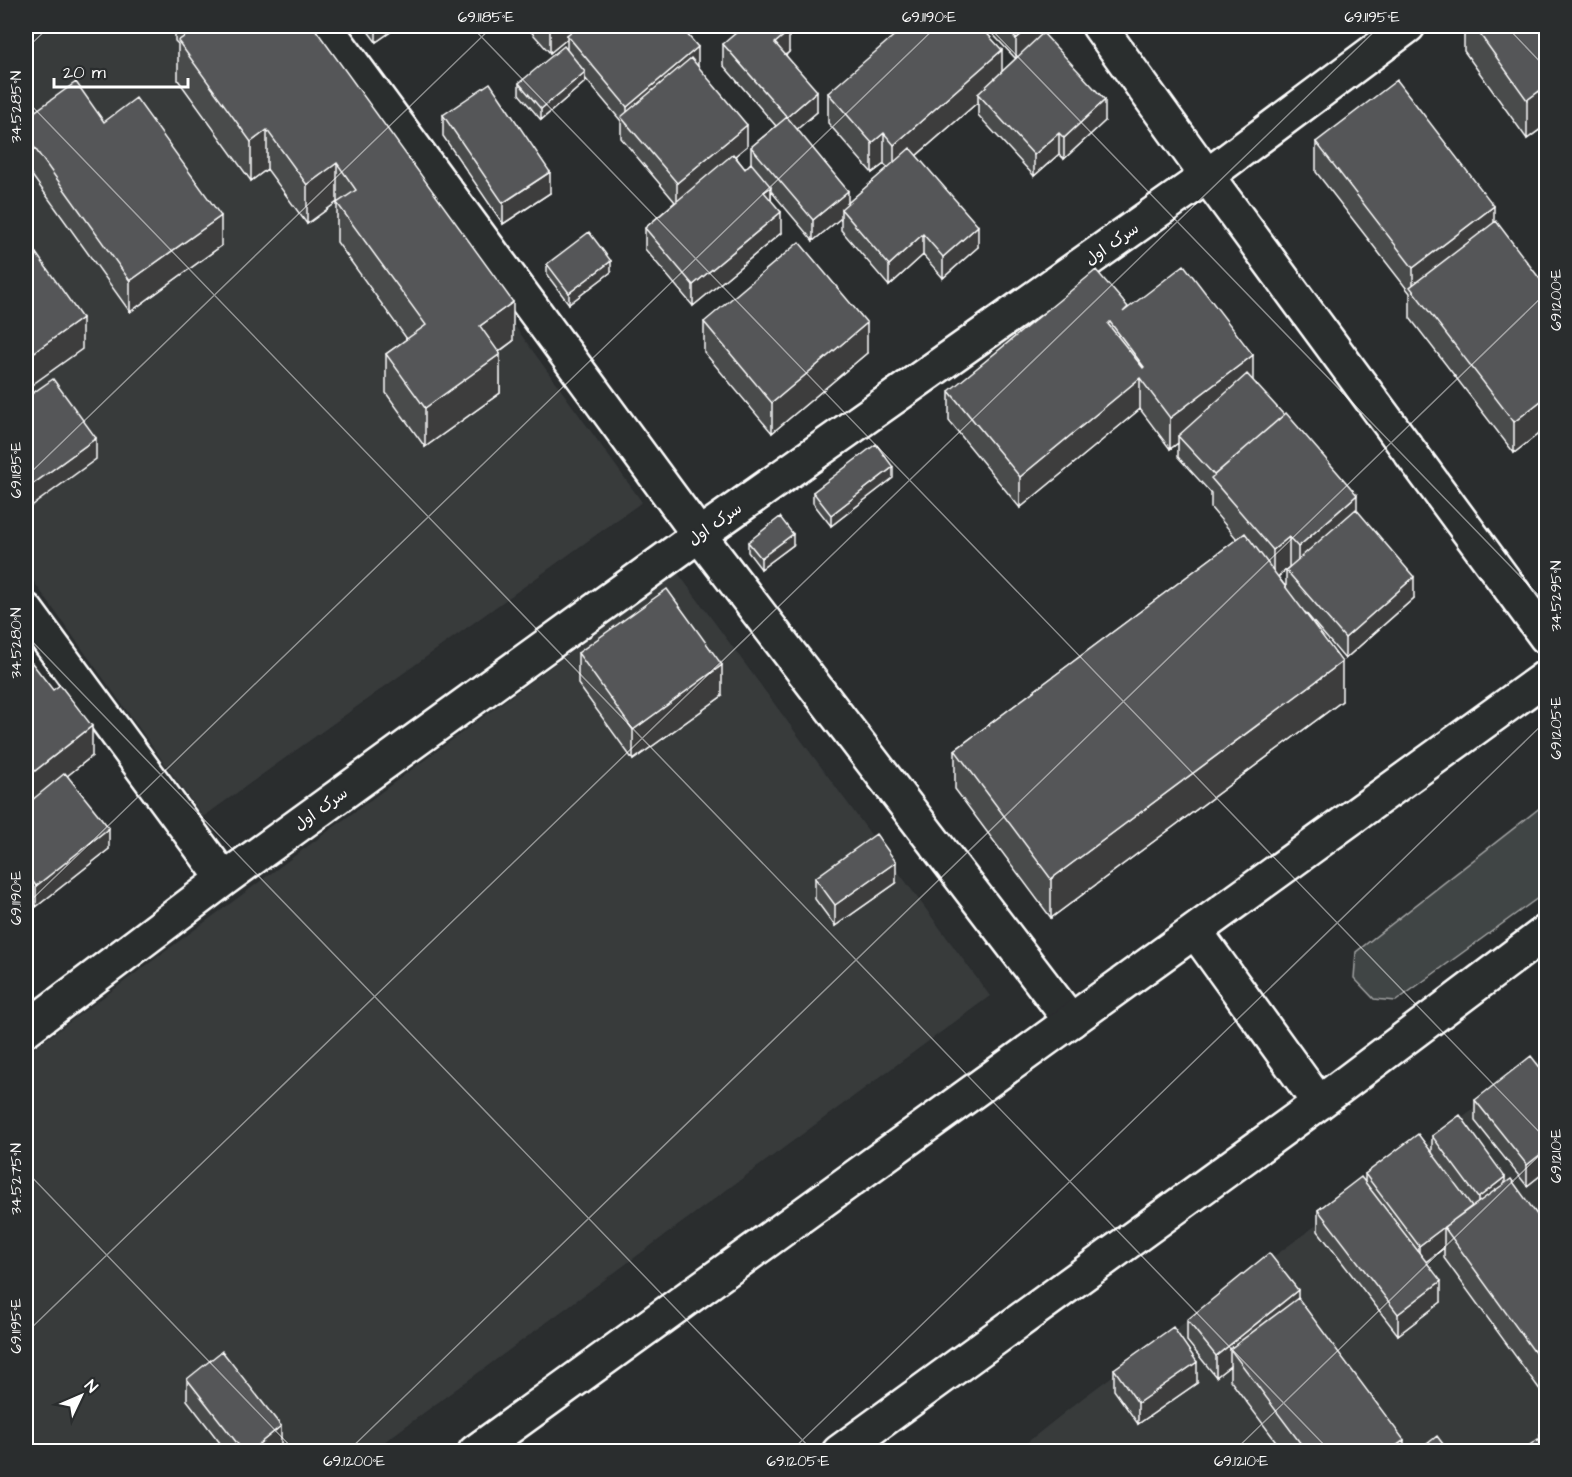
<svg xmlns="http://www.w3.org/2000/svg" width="1572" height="1477" font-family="'Architects Daughter','Playpen Sans Arabic',sans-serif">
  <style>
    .built { fill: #373a3b }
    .green { fill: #414445; stroke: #a0a2a2; stroke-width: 1.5 }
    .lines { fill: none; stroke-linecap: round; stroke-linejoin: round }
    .minor-casing { stroke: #fff; stroke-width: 38 }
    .primary-casing { stroke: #fff; stroke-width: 38 }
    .minor { stroke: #2a2d2e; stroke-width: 33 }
    .primary { stroke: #2a2d2e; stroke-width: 33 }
    .wall { fill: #494b4c; stroke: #fff; stroke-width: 1.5; fill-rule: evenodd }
    .shaded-wall { fill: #3c3d3e; stroke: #fff; stroke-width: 1.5 }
    .building { fill: #555758; stroke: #fff; stroke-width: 1.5; fill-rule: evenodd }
    .ticks { fill: none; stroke: #fff; stroke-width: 1.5; stroke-opacity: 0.45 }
    .labels { text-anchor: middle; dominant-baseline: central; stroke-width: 5; stroke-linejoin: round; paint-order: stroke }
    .street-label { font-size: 16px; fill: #fff; stroke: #2a2d2e }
    .neatline { fill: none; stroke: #fff; stroke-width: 2 }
    .ticks-label { font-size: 15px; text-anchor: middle; fill: #fff }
  </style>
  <rect width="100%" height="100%" fill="#2a2d2e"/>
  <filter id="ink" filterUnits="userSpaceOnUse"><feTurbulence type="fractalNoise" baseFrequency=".0167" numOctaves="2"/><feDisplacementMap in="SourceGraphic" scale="12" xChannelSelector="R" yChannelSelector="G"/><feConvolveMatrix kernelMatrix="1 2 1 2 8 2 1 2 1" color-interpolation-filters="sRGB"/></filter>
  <g filter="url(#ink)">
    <path class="built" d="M26,26h272l344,476 -439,315 -177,-246z
      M678,573l312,423 -618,455h-346v-397z
      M1546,1055v396l-531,1 69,-55z"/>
    <path class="green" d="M1546,803v89l-150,109 -22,-2 -20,-21 2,-26z"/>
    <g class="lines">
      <defs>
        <path id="minor" d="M325,26l374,509 372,486
          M1099,26l108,150 339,461
          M26,610l198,269
          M26,1029l198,-150 475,-344 508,-359 201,-150"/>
        <path id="primary" d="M1195,931l124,172
          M475,1452l1071,-775
          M839,1452l480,-349 227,-171"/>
      </defs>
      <use href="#minor" class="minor-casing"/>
      <use href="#primary" class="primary-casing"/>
      <use href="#minor" class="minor"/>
      <use href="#primary" class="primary"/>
    </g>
    <path class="wall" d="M175,26h138l200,315 -14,11 1,41 -75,54 -39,-54v-39l21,-15 -70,-97v-40l-30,22 -40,-55 -16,12 -73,-101v-36l-3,-3z
      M364,26h35l-23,16z
      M526,26h154l18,41 49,79 -12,10 10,13 6,-6v-16l25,-21 -53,-61v-21l66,8 -3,3 31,57 -20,17 51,74 40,-35 -4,-4 -12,9 -44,-50v-30l174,-21 14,-13 -31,-33h66v2l-7,6 61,87 -41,38 -5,-5 -25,22 -56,-61v-13l-62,54 62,91 -35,31 -20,-23 -34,31 -48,-56v-12l-28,23 -42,-50v9l10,33 -88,73 -48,-57v-21l30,-26 -54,-64v-17l-36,-43v4l-44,38 -22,-26v-11l48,-33v-11l-17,14z
      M1464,26h82v99l-19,14 -63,-88z
      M443,115l107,78 -47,31 -60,-88z
      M26,118l195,128 -91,66 -104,-145z
      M1316,142l178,81 52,64v141l-32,25 -104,-135v-25l-94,-121z
      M547,264l64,8 -42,32 -22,-29z
      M1128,309l125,72 104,130 57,87 -69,61 -40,-47 37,89 -291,217 -96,-129v-39l282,-211 -26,-31v-15l-33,-36v-14l-8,6 -30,-40 -120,99 -71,-87v-30zM1286,570v17l-8,-10z
      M704,322l163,31 -95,80 -68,-81z
      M893,478l-62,48 -18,-23v-11z
      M748,542l45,3 -32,24 -13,-17z
      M578,653l144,43 -89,64 -55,-76z
      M26,667l66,89 -25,20 42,73 -73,58 -10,-14z
      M815,878l81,5 -61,43 -20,-27z
      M1546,1075v96l-19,15 -52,-65v-21z
      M1432,1136l73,47 41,44v171l-102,-140v-10l-18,14 15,40 -43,33 -80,-104v-21l47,-29v-7l67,-22z
      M1298,1298l106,154h-120l-54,-72v-14l-14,11 -29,-36v-21z
      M1114,1369l83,14 -59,41 -24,-34z
      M187,1379l94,68 -5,5h-49l-40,-52z
      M1546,1430v22l-6,-10v-7z"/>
    <path class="shaded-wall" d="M385,26h14l-23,16v-10z
      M550,26h33l-16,9v4l-17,14z
      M1031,26h20v2l-35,32v-21z
      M789,31v21l-14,12v-21z
      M698,47v21l-71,56v-17z
      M1002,50v31l-24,13v8l-84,73v-30z
      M585,72v10l-44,38v-11z
      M1546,86v39l-19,14v-39z
      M817,91v21l-30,26v-21z
      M1105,100v21l-41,38v-21z
      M747,125v21l-70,58v-21z
      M267,130v39l-16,12v-39z
      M884,133v31l-12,9v-30z
      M1059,133v21l-25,22v-21z
      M337,163v39l-30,22v-39z
      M550,172v21l-47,31v-21z
      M771,187v21l-7,-16z
      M848,191v21l-7,-3v9l-28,23v-21z
      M1494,206v30l-81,56v-24z
      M781,212v21l-88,73v-21z
      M221,216v30l-91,66v-31z
      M978,226v21l-35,31v-21z
      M923,234v21l-34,31v-21z
      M611,261v11l-42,32v-11z
      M513,302v39l-33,24v-39z
      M82,318v31l-56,40v-31z
      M867,323v30l-95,80v-30z
      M500,354v39l-75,54v-39z
      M1253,355v30l-75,51v7l-8,6v-31z
      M1140,378v31l-120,99v-31z
      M1546,397v31l-32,25v-31z
      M96,438v21l-70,51v-21z
      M893,467v11l-62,48v-11z
      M1357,495v30l-59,52v-30z
      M793,534v11l-32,24v-11z
      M1289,537v30l-16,14v-31z
      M1414,577v21l-69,61v-21z
      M1342,662v39l-291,217v-39z
      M722,665v31l-89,64v-30z
      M92,726v30l-66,53v-31z
      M109,828v21l-73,58v-21z
      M896,862v21l-61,43v-21z
      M1546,1150v21l-19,15v-21z
      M1505,1177v21l-27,21v-21z
      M1444,1227v21l-25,19v-21z
      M1441,1281v21l-43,33v-21z
      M1298,1290v21l-68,38v17l-14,11v-21z
      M1197,1362v21l-59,41v-21z
      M281,1426v21l-5,5h-27z
      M1404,1440v12h-16z"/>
    <path class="building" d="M193,26h120l200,276 -33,24 20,28 -75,54 -39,-54 40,-29 -89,-122 19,-13 -19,-27 -30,22 -40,-55 -16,12 -73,-101 17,-12z
      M372,26h13l-9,6z
      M578,26h102l18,21 -71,60 -60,-72z
      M744,26h40l5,5 -14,12 42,48 -30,26 -64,-73z
      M905,26h75l22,24 -108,95 -10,-12 -12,10 -44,-50z
      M1004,26h27l-15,13z
      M1474,26h72v60l-19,14z
      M1043,33l62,67 -41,38 -5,-5 -25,22 -56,-61z
      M564,46l21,26 -44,37 -22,-26z
      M691,58l56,67 -70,58 -56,-66z
      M1397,80l97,126 -81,62 -97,-126z
      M76,82l28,40 32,-24 85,118 -91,65 -104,-145v-18z
      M490,83l60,89 -47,31 -60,-88z
      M787,117l61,74 -35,29 -62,-73z
      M910,148l68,78 -35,31 -20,-23 -34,31 -48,-56z
      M733,154l12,15 6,-6 20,24 -7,5 17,20 -88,73 -48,-57z
      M1496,221l50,66v14l-2,2 2,3v91l-32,25 -104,-135z
      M589,232l22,29 -42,32 -22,-29z
      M26,239l56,79 -56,40z
      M799,242l68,81 -95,80 -68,-81z
      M1184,265l69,90 -83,63 -30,-40 -120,99 -71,-86 147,-121 32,37 -5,5zM1110,322l34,45 -1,1 -35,-44z
      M1247,374l37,41 -70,60 -36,-39z
      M53,379l43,59 -70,51v-91z
      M1286,413l71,82 -59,52 -9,-10 -16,13 -62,-72z
      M876,444l17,23 -62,48 -18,-23z
      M1356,509l58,68 -69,61 -59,-68z
      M780,517l13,17 -32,24 -13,-16z
      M1245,533l97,129 -291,217 -96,-129z
      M667,589l55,76 -89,65 -55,-77z
      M32,663l21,27 7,-5 32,41 -66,52v-111z
      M65,773l44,55 -73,58 -10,-14v-67z
      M876,834l20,28 -61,43 -20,-27z
      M1531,1056l15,19v75l-19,15 -52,-65z
      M1460,1115l45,62 -27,21 -46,-62z
      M1418,1134l54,72 -53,40 -54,-72z
      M1361,1177l80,104 -43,33 -80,-104z
      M1511,1179l35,48v141l-102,-141z
      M1269,1253l29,37 -82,66 -29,-36z
      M1298,1298l106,142 -16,12h-81l-77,-103z
      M1173,1327l24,35 -59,41 -24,-34z
      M222,1351l59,75 -32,26h-5l-57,-73z
      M1546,1430v13l-6,-8z
      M1437,1436l12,16h-32z
      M1538,1439l8,13h-26z"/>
  </g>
  <path class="ticks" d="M471,26l1075,1113M988,26l558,577M1506,26l40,42M26,49l24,-23M26,100l1305,1352M26,477l467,-451M26,635l788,817M26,905l911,-879M26,1171l270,281M26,1333l1354,-1307M347,1452l1199,-1159M790,1452l756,-731M1233,1452l313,-303"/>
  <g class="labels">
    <g class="street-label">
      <text transform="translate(1112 244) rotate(-35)">سرک‌ اول</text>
      <text transform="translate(715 524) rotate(-35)">سرک‌ اول</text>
      <text transform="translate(321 809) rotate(-36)">سرک‌ اول</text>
    </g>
  </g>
  <rect width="1572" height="1477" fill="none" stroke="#2a2d2e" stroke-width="66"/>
  <g transform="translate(81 1396) rotate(46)" stroke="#2a2d2e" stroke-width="4.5" paint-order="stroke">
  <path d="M0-4.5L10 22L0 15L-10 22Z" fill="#ffffff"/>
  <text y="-9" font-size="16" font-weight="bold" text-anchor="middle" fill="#ffffff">N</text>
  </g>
  <path d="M54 78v9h134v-9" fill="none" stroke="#ffffff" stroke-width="3"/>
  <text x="63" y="78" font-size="18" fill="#ffffff" stroke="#2a2d2e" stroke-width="4.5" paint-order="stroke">20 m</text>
  <rect x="33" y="33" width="1506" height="1411" class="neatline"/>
  <g class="ticks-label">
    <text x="486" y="22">69.1185°E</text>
    <text x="929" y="22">69.1190°E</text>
    <text x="1372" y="22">69.1195°E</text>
    <text transform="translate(16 107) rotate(-90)" y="5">34.5285°N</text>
    <text transform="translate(1556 300) rotate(-90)" y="5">69.1200°E</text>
    <text transform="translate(16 470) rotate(-90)" y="5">69.1185°E</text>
    <text transform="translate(1556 596) rotate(-90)" y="5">34.5295°N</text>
    <text transform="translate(16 643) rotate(-90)" y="5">34.5280°N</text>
    <text transform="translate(1556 728) rotate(-90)" y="5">69.1205°E</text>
    <text transform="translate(16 898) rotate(-90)" y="5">69.1190°E</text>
    <text transform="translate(1556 1156) rotate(-90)" y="5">69.1210°E</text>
    <text transform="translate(16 1179) rotate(-90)" y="5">34.5275°N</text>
    <text transform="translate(16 1326) rotate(-90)" y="5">69.1195°E</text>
    <text x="354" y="1466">69.1200°E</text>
    <text x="798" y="1466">69.1205°E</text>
    <text x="1241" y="1466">69.1210°E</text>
  </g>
</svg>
